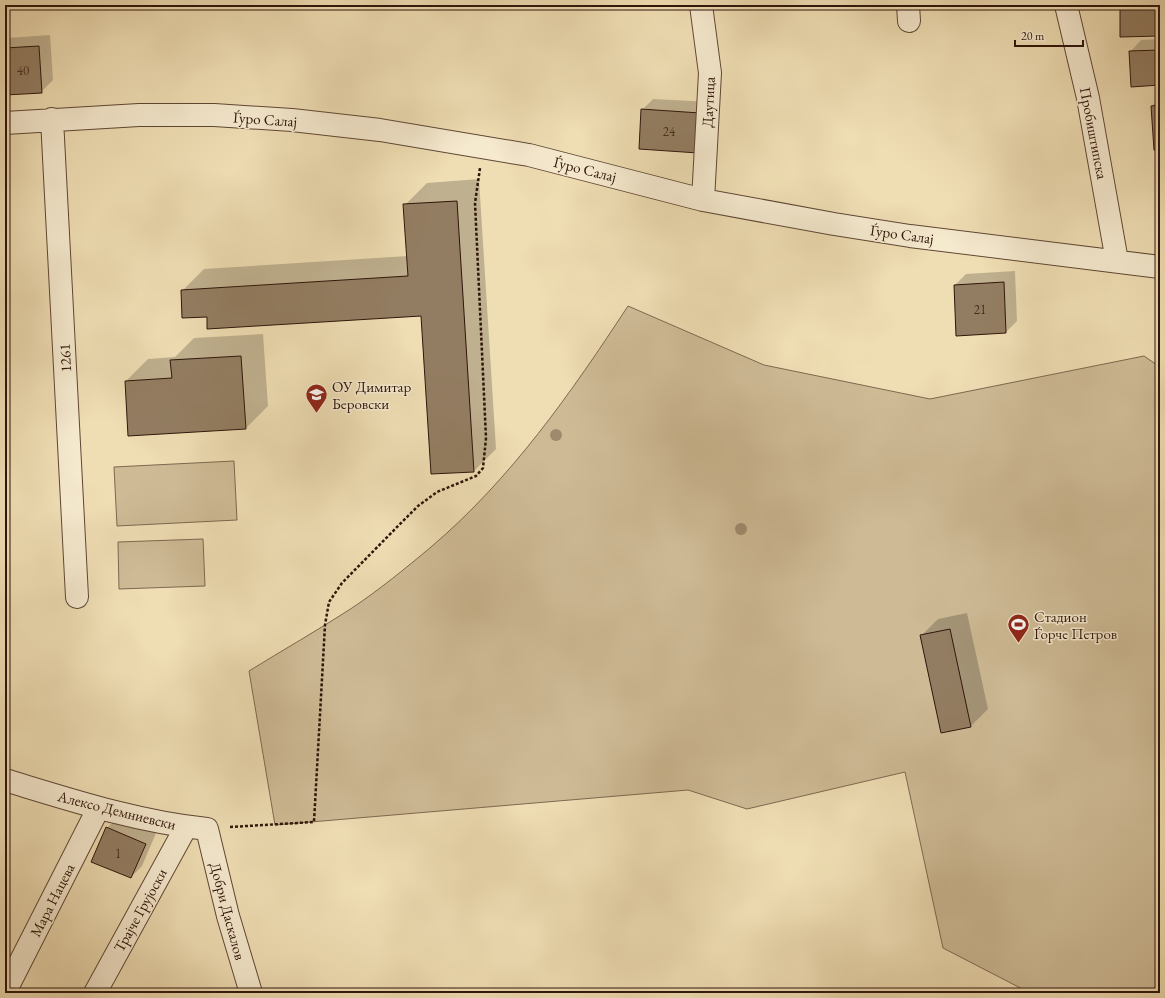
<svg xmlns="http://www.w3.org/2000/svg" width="1165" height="998" font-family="'EB Garamond',serif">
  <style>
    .green { fill: #cebb96; stroke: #7e6850 }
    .shadow { fill: #0003 }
    .building { fill: #937d62; stroke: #2f150a }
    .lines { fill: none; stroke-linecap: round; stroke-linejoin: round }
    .minor-casing { stroke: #5f4734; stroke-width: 24 }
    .path { stroke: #2f150a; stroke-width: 2.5; stroke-dasharray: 3 2; stroke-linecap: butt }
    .minor { stroke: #f5e9ce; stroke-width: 22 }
    .tree { fill: #a08a6d }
    .labels { text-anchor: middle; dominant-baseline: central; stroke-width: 3; stroke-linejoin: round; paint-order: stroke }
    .number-label { font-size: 13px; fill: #482f20 }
    .street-label { font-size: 15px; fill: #2f150a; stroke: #f5e9ce }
    .poi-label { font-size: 15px; fill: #2f150a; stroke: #f5e9ce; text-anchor: start }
  </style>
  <rect width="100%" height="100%" fill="#efddb3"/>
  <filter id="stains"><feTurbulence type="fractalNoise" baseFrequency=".005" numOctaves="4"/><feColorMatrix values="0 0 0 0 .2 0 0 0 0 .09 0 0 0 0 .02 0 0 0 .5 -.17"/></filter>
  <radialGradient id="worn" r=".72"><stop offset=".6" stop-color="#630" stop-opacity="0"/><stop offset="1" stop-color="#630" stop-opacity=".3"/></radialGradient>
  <path class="green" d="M628,306l136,59 166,34 214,-43 16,11v626h-130l-87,-45 -38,-176 -158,37 -59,-19 -413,35 -26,-154c34,-21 69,-41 103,-63 27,-18 54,-40 79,-61 80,-68 140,-154 197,-241z
    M234,461l3,59 -120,6 -3,-59z
    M203,539l2,47 -86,3 -1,-47z"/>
  <path class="shadow" d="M50,35l3,45 -12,12 -36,2v-54l2,-2z
    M1160,39v45l-30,-32 11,-12z
    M1160,98v51l-8,-43z
    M653,99l58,3 -3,38 -66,-30z
    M5,142h5v44l-5,6z
    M479,179l17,270 -22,22 -52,-157 -214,2 -26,-25 22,-22 204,-13 -3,-51 22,-22z
    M1015,271l2,50 -11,11 -49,3 -2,-50 11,-11z
    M263,334l5,72 -22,22 -117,7 -3,-54 22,-22 27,-2 19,-19z
    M967,613l21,96 -17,17 -50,-90 17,-17z
    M118,817l38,16 -14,33 -11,11 -24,-49z"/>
  <path class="building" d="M1120,5h40v31l-40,1z
    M39,46l3,47 -37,2v-47z
    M1160,50v35l-29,2 -2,-36z
    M1160,105v45h-6l-3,-44z
    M641,109l59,4 -2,40 -59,-4z
    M457,201l17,271 -43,2 -10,-158 -214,13v-12l-25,1 -1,-28 227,-14 -5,-72z
    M1004,282l2,51 -50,3 -2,-51z
    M241,356l5,73 -118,7 -3,-55 47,-3 -2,-18z
    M950,629l21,98 -30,6 -21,-98z
    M106,827l40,17 -15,34 -40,-16z"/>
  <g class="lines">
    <defs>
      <path id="minor" d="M701,5l9,68 -7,127
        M908,5l1,16
        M1066,5l22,93 29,163
        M52,119l25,478
        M5,123l134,-8h75l78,5 88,10 149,25 174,45 131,24 76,12 250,31
        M5,780c66,20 133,42 202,49l21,87 23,77
        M5,992l93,-183
        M95,993l91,-166"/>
    </defs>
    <use href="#minor" class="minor-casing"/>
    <path class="path" d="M230,827l84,-5 11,-197 4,-23 13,-19 57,-58 19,-19 19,-14 39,-16 7,-8 3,-30 -11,-235 5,-35"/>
    <use href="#minor" class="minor"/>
  </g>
  <g class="tree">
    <circle cx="556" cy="435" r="6"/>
    <circle cx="741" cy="529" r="6"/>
  </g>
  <defs>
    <symbol id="school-pin" viewBox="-11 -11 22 30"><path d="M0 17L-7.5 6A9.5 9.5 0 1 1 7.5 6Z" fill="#8f2418" stroke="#f5e9ce"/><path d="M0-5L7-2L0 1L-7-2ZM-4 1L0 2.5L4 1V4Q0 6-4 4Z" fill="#fff"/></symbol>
    <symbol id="stadium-pin" viewBox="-11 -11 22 30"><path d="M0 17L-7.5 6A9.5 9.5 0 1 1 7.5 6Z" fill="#8f2418" stroke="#f5e9ce"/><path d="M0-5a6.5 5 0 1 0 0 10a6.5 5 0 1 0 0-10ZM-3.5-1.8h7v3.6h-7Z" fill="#fff"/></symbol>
  </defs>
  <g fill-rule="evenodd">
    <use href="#school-pin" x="304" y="382" width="25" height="34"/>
    <use href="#stadium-pin" x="1006" y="612" width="25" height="34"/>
  </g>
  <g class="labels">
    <g class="number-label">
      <text x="23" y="70">40</text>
      <text x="669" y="131">24</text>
      <text x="980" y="309">21</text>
      <text x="118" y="853">1</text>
    </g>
    <g class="street-label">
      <text transform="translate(708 102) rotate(-87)">Даутица</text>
      <text transform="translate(265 119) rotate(4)">Ѓуро Салај</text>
      <text transform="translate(1094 133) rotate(79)">Пробиштипска</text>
      <text transform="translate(585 169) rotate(14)">Ѓуро Салај</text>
      <text transform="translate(902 234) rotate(8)">Ѓуро Салај</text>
      <text transform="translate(65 358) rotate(-93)">1261</text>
      <text transform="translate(117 810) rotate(14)">Алексо Демниевски</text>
      <text transform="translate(52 900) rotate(-63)">Мара Нацева</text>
      <text transform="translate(140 910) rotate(-61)">Трајче Грујоски</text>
      <text transform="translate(228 911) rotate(75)">Добри Даскалов</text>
    </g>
    <g class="poi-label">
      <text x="332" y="386">ОУ Димитар<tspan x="332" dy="17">Беровски</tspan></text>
      <text x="1034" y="616">Стадион<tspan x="1034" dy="17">Ѓорче Петров</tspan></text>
    </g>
  </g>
  <rect width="1165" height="998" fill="none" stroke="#efddb3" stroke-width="20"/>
  <rect x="6" y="6" width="1153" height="986" fill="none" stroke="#2f150a" stroke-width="2"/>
  <rect x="10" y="10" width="1145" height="978" fill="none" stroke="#2f150a"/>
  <path d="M1015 40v6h68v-6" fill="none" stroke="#2f150a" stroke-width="2"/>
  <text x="1021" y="40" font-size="12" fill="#2f150a" stroke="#f5e9ce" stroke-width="3" paint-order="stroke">20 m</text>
  <rect width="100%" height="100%" filter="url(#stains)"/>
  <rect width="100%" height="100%" fill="url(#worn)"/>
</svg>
